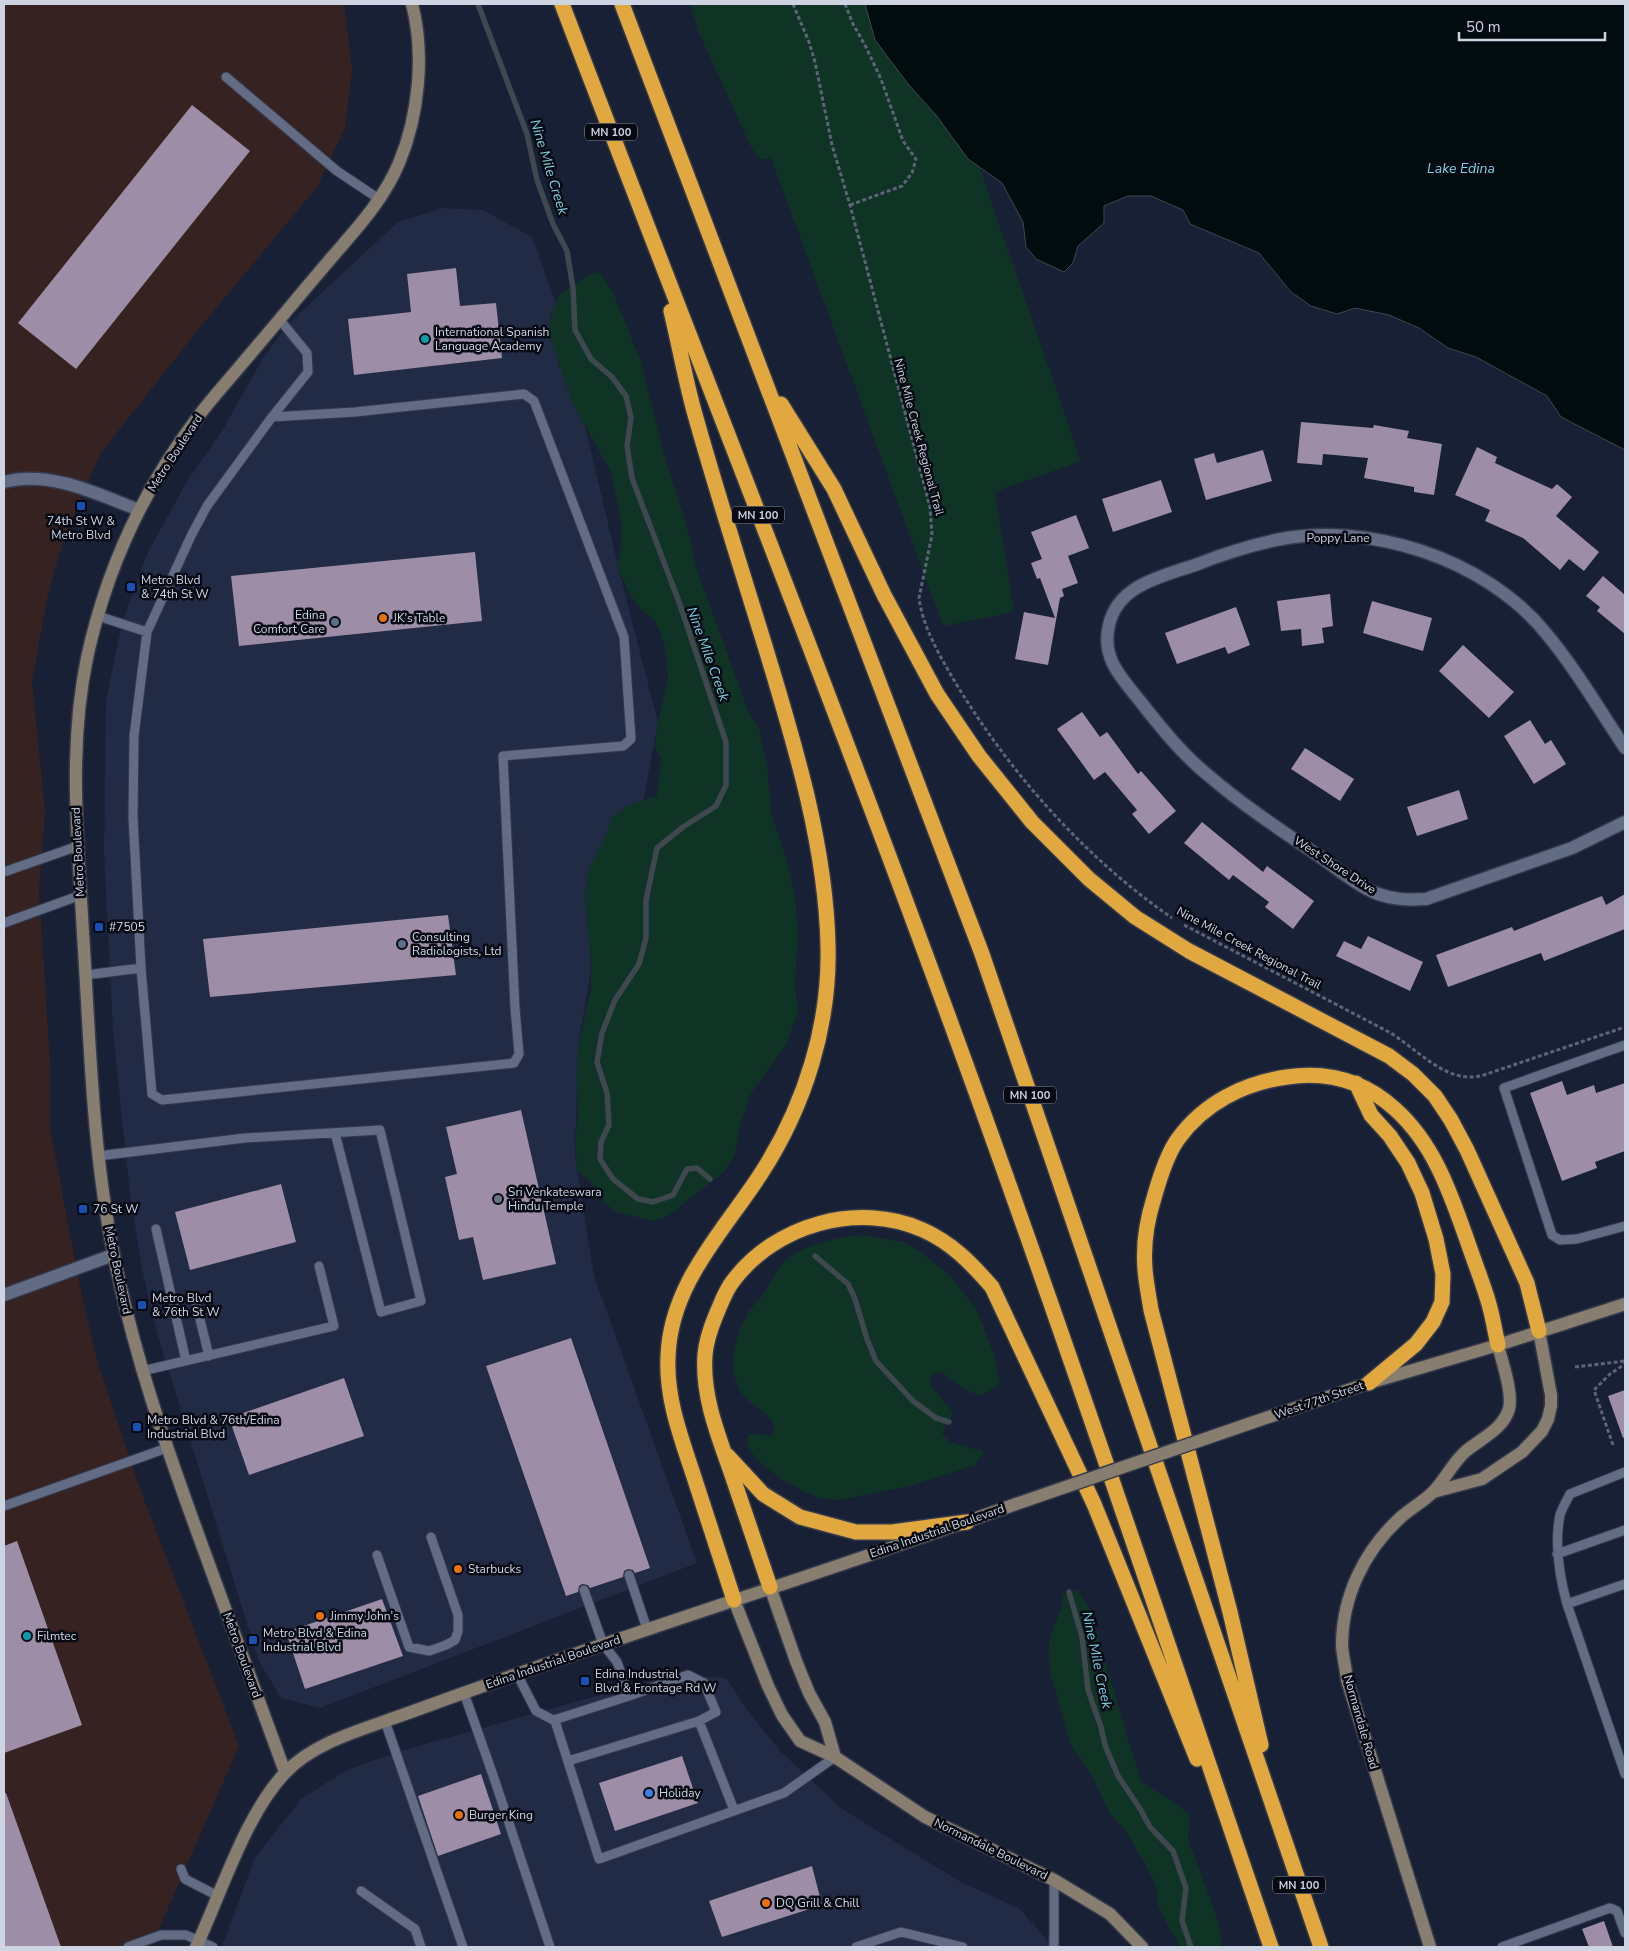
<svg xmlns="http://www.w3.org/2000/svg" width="1629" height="1951" font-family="'Nunito Sans',sans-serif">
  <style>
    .built { fill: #222b45 }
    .industrial { fill: #362321 }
    .green { fill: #0f3426 }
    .water { fill: #010c0f; stroke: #3e484e }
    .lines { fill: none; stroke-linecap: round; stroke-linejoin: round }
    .stream { stroke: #3e484e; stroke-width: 5.5 }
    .building { fill: #9d8da6 }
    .lane-casing { stroke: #343a4c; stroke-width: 11 }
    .street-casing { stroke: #343a4c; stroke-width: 15 }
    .secondary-casing { stroke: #343a4c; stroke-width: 15 }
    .highway-casing { stroke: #343a4c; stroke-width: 18 }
    .path { stroke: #5d6477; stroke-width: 3; stroke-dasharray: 4 2.5; stroke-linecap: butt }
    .lane { stroke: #626c85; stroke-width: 9 }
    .street { stroke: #626c85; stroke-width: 12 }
    .secondary { stroke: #887e70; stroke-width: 12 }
    .highway { stroke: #e0a83f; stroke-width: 15 }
    .secondary-bridge-casing { stroke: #343a4c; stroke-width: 15; stroke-linecap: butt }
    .secondary-bridge { stroke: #887e70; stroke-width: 12 }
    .culture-dot { fill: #0f9aa8; stroke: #070a13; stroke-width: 2 }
    .transit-dot { fill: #1a4fb4; stroke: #070a13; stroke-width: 2 }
    .food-dot { fill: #e8710a; stroke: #070a13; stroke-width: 2 }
    .service-dot { fill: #5c6f8a; stroke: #070a13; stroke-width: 2 }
    .worship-dot { fill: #6b7280; stroke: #070a13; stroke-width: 2 }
    .shop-dot { fill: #3f7fe0; stroke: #070a13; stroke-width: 2 }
    .labels { text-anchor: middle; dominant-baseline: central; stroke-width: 5; stroke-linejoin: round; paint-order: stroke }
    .shield { fill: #070a13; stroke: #9297a4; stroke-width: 1 }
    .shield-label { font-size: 11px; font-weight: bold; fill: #ced4e2 }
    .poi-label { font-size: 12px; fill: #ced4e2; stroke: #070a13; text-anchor: start }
    .street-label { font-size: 12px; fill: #ced4e2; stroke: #070a13 }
    .water-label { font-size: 14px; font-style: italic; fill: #7cd3e2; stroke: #070a13 }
  </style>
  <rect width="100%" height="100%" fill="#182035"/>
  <path class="built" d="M443,208l40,2 49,27 24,66 63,267 39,153 -15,79 -34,23 -18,145 -13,77 -3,110 19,119 103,287 -377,145 -39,-10 -23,-39 -100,-323 -16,-67 -12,-74 -17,-165 -9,-176 2,-154 16,-77 25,-69 39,-71 36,-52 40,-71 25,-35 111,-103z
    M675,1674l51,4 20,30 33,42 63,59 117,72 61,28 33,38h-831l32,-87 47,-61 44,-28 52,-19z"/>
  <path class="industrial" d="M4,4h340l8,67 -7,57 -28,59 -120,144 -97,123 -36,84 -16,56 -16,87 13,130 -6,80 11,171v65l28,151 20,86 39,117 102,265 -88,201h-147z"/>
  <path class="green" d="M690,4h233l158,457 -86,31 19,120 -71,14 -172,-468 -11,1 -9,-12 -52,-114z
    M599,272l13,18 29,72 24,96 23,72 8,37 52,144 11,18 8,37 4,45 17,54 7,32 3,35 -3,52 3,29 -13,33 -35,49 -10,31 -5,28 -11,18 -58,45 -13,4 -37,-9 -13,-11 -15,-23 -11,-7 -2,-30 3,-24 -1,-41 1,-29 13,-58v-28l-7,-65 5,-27 18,-36 4,-15 16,-12 30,-10 4,-38 -6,-12 2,-18 11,-53 -2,-22 -6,-22 -7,-12 -13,-11 -10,-13 -13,-28 3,-13 2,-29 -11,-53 -39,-69 -23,-68 2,-21 10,-21 28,-18z
    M861,1235l42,7 21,12 28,24 25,32 18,48 5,25 -18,13 -15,-5 -27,-19 -8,2 -2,10 23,29 -11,20 7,9 35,10 -9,13 -65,21 -71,14 -19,-2 -15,-6 -24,-13 -25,-20 -9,-15 1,-10h12l11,3 4,-9c-6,-19 -29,-23 -37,-41 -10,-20 -3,-52 8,-70 5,-10 14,-18 21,-28 5,-8 9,-19 16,-26 18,-18 53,-25 78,-28z
    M1077,1590l12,17 52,175 37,23 12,11 -2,23 28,76 5,22v10h-41l-22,-40 -2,-21 -11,-22 -20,-34 -15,-17 -20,-41 -19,-26 -21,-74 -1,-31 14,-38 -1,-9z"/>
  <path class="water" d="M865,4h760v446l-64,-33 -14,-21 -71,-39 -28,-9 -29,-20 -30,-13 -34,-7 -18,6 -26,-8 -20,-14 -32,-39 -69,-29 -7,-14 -32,-14h-23l-24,10v17l-26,23 -5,17 -9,9 -28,-13 -10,-12 -3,-25 -21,-39 -34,-24 -32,-44 -28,-31 -33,-44z"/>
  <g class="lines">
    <path class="stream" d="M478,4l49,130 10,46 16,44 14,27 6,37 2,42 16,29 21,18 14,19 5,22 -4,28 5,32 47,124 47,140v43l-10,21 -33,21 -26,21 -11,52v38l-7,26 -24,36 -13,33 -5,29 10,31 2,32 -8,17 -1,17 13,20 25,20 15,3 20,-7 14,-26 10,-1 13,11
      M815,1256l33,28 7,15 12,40 9,22 37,40 23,17 13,4
      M1069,1592l13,45 6,53 13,37 4,18 13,31 21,31 11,20 23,24 13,37 -4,33 9,26"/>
  </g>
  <path class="building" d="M192,105l58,46 -174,218 -58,-46z
    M456,268l4,38 36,-3 6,55 -148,17 -6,-56 63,-7 -4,-38z
    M1301,422l72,6 1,-3 35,6 -2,7 35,6 -8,51 -20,-3v-5l-50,-9 4,-20 -45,-4 -1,11 -25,-2z
    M1477,447l20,10 -2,6 57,26 5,-5 15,13 -16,19 43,36 -15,19 -15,-12 -9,11 -37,-32 -38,-17 5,-11 -35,-15z
    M1263,450l9,31 -66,19 -12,-41 20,-6 3,10z
    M1161,480l11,32 -59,20 -11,-33z
    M1076,515l13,33 -21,8 10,27 -16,6 2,7 -4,2 -12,67 -33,-6 9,-47 31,6 -15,-40 -3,1 -6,-16 11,-4 -11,-27z
    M475,552l7,69 -243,25 -8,-70z
    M1603,576l22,19v39l-28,-23 3,-4 -14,-11z
    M1330,594l3,32 -11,2 2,15 -22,3 -1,-17 -20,2 -4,-30z
    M1372,601l60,17 -9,33 -60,-18z
    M1236,607l14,38 -22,9 -3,-7 -48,17 -12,-31z
    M1463,645l51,47 -25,26 -50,-47z
    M1082,712l18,25 7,-5 31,42 3,-3 35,40 -27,23 -17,-20 5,-4 -32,-38 -11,8 -37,-51z
    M1530,720l15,24 6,-4 15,24 -32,20 -30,-48z
    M1305,748l49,31 -14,22 -49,-32z
    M1459,790l9,29 -51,17 -10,-29z
    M1202,822l61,50 4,-6 47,35 -21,28 -28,-22 4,-5 -36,-27 -4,5 -45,-37z
    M1625,894v35l-81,32 -3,-8 -93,34 -12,-32 76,-28 2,4 88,-35 4,9z
    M448,915l8,60 -246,22 -7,-58z
    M1368,936l55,26 -13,29 -74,-35 8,-15 17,8z
    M1562,1081l5,14 27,-10 2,8 29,-10v68l-30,11 2,6 -35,13 -32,-88z
    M521,1110l35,154 -73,16 -10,-43 -14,3 -14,-63 12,-3 -11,-47z
    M281,1184l15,58 -106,28 -15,-58z
    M571,1338l79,230 -15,5 -2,-3 -5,-1 -4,2 -1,6 -33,11 -2,-3 -6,-1 -3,2 -1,6 -12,4 -80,-230z
    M344,1378l20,58 -115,39 -20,-57z
    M1625,1390v47l-2,1 -15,-42z
    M17,1541l65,184 -78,28v-207z
    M382,1599l21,57 -98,33 -19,-57z
    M682,1756l16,47 -83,28 -16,-48z
    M481,1774l20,60 -63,22 -20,-60z
    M4,1793h2l55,154h-57z
    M812,1866l10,39 -100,32 -13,-36z
    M1604,1921l9,26h-24l-7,-18z"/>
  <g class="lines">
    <defs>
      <path id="lane" d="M226,77l111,94 42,28
        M98,616l49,16 44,-96 16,-30 65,-89
        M4,872l74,-26
        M4,923l77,-28
        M141,968l11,126 10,6 352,-37 5,-9 -4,-46 -12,-252 120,-10 8,-7 -7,-102 -90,-236 -10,-7 -169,18 -83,5 36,-45 -1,-19 -27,-33
        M86,975l55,-7 -8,-151 1,-81 13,-104
        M1625,1045l-121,43 48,147 8,5 17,-1 48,-13
        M98,1156l147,-18 135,-8 41,171 -40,11 -46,-179
        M156,1229l30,132
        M195,1299l14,57
        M142,1371l192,-45 -15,-60
        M1625,1472l-55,22c-3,6 -8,14 -10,21 -6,30 -1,60 7,89l58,170
        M4,1506l163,-58
        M1557,1554l68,-24
        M377,1555l32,92 20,4 17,-6 9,-5 3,-9v-16l-27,-78
        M629,1575l18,54
        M1567,1604l58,-20
        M517,1674l19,37 19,10 44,138 185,-66 51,-36
        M464,1693l30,85 56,169
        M629,1696l59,-21 16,8 12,29 -17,9 35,89
        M554,1720l75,-24 -12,-34 -14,-18 -19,-54
        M385,1721l78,226
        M568,1761l131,-40
        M181,1869l4,10 33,17
        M361,1891l54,38 6,18
        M128,1947l33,-12h25l27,12
        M856,1947l45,-15 62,15
        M1054,1947v-67
        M1502,1947l108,-39 7,3 8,22"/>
      <path id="street" d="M4,482c46,-12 93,12 135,28
        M1625,748c-26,-39 -50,-80 -80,-116 -61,-74 -177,-111 -269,-92 -27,6 -53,14 -78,24 -34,12 -80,20 -89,61 -8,33 12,52 31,76 21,27 43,54 69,75 35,30 73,55 110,80 17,12 40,31 59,38 17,6 31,6 48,5l146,-51 53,-26
        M4,1295l109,-40"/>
      <path id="secondary" d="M1251,1423l118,-40 129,-38 127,-41
        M1433,1492l49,-13 40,-27 20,-21 6,-12 3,-13v-11l-12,-64
        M770,1587l26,74 13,32 16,29 10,35
        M734,1600l34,86 14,29 18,26 35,16 90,60 129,63 56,34 32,33
        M285,1772c-27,-74 -54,-149 -82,-224 -35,-96 -69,-191 -89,-292 -22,-106 -24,-215 -31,-323 -5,-92 -15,-184 4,-275 19,-88 57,-170 111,-241 13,-18 29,-35 43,-52 31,-36 61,-73 92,-109 25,-29 51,-57 66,-93 20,-48 26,-109 13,-159
        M196,1947c25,-53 49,-132 89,-174 27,-29 72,-42 109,-55 26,-9 52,-19 78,-28 181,-65 364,-121 544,-186
        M1430,1947l-83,-267c-1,-11 -4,-22 -5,-34 0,-49 22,-95 58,-128 10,-9 23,-16 33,-26 12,-12 20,-30 33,-41 16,-13 37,-22 43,-42 4,-17 -7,-47 -11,-64"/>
      <path id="highway" d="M562,4c153,401 313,800 456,1206 87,245 169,491 253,737
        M622,4l360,950 339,993
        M671,311c8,33 14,67 23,100 22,79 47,157 71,235 29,96 61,199 63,300 2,79 -23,159 -66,226 -37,58 -92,111 -94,185 -2,42 13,80 26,120 13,41 27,82 40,123
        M781,404l53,85 50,106 53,99 42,62 53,66 57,57 46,38 54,34 200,105 24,18 22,22 16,24 16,30 60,133 12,48
        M1356,1083l15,32 19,21 18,27 14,30 14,46 7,35 -1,28 -9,20 -17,22 -47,39
        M727,1455l36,39 37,23 56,15h36l75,-10
        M770,1587c-13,-38 -26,-76 -39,-115 -13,-37 -29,-76 -26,-117 1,-13 6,-28 11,-40 5,-11 9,-24 17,-34 42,-56 124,-80 190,-51 29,13 48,33 69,57l102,217 103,255
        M1261,1745l-31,-133 -79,-302c-2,-13 -5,-27 -6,-41 -2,-24 2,-49 9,-71 5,-18 13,-44 24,-59 26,-36 66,-56 109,-62 40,-6 77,4 108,32 39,35 55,83 72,131 7,21 16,43 22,64 4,14 6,28 9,41"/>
    </defs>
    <use href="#lane" class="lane-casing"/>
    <use href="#street" class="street-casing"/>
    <use href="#secondary" class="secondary-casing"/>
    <use href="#highway" class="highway-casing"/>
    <path class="path" d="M793,4l16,38 6,20 17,83 18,60 80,302 2,28 -13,63c4,30 21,58 36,84 55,91 129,175 217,236
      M845,4l8,20 13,23 15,32 22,62 13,18 -4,14 -10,13 -52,19
      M1184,925l205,107c29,17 58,54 95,43l141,-48
      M1575,1367l50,-6
      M1613,1445l-19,-55 16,-16 15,-10"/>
    <use href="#lane" class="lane"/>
    <use href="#street" class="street"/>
    <use href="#secondary" class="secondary"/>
    <use href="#highway" class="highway"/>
    <defs>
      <path id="secondary-bridge" d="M1016,1504l235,-81"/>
    </defs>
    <use href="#secondary-bridge" class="secondary-bridge-casing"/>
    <use href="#secondary-bridge" class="secondary-bridge"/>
  </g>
  <g class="culture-dot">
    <circle cx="425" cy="339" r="5"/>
    <circle cx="27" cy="1636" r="5"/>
  </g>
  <g class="transit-dot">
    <rect x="76" y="501" width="10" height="10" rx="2.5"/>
    <rect x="126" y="582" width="10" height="10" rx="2.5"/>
    <rect x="94" y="922" width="10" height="10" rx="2.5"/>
    <rect x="78" y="1204" width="10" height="10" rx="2.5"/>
    <rect x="137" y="1300" width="10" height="10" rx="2.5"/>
    <rect x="132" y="1422" width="10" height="10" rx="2.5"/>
    <rect x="248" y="1635" width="10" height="10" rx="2.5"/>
    <rect x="580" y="1676" width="10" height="10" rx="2.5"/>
  </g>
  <g class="food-dot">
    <circle cx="383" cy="618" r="5"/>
    <circle cx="458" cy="1569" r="5"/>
    <circle cx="320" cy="1616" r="5"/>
    <circle cx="459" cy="1815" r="5"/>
    <circle cx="766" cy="1903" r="5"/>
  </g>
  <g class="service-dot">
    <circle cx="335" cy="622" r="5"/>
    <circle cx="402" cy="944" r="5"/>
  </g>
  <circle class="worship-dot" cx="498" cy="1199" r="5"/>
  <circle class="shop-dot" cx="649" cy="1793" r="5"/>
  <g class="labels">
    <g class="shield">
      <rect x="585" y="123.5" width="52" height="17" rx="4"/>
      <rect x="732" y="506.5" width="52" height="17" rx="4"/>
      <rect x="1004" y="1086.5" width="52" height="17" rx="4"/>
      <rect x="1273" y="1876.5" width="52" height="17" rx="4"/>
    </g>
    <g class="shield-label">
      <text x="611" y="132">MN 100</text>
      <text x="758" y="515">MN 100</text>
      <text x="1030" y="1095">MN 100</text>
      <text x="1299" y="1885">MN 100</text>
    </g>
    <g class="poi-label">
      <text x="435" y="332">International Spanish<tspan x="435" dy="14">Language Academy</tspan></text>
      <text x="81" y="521" text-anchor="middle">74th St W &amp;<tspan x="81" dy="14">Metro Blvd</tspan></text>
      <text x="141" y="580">Metro Blvd<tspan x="141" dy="14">&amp; 74th St W</tspan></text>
      <text x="325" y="615" text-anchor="end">Edina<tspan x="325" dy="14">Comfort Care</tspan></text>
      <text x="393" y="618">JK's Table</text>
      <text x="109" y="927">#7505</text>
      <text x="412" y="937">Consulting<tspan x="412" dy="14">Radiologists, Ltd</tspan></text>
      <text x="508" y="1192">Sri Venkateswara<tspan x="508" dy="14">Hindu Temple</tspan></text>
      <text x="93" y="1209">76 St W</text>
      <text x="152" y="1298">Metro Blvd<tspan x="152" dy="14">&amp; 76th St W</tspan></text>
      <text x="147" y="1420">Metro Blvd &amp; 76th/Edina<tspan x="147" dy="14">Industrial Blvd</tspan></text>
      <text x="468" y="1569">Starbucks</text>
      <text x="330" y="1616">Jimmy John's</text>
      <text x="263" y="1633">Metro Blvd &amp; Edina<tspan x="263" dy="14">Industrial Blvd</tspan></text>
      <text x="37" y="1636">Filmtec</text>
      <text x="595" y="1674">Edina Industrial<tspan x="595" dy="14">Blvd &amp; Frontage Rd W</tspan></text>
      <text x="659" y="1793">Holiday</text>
      <text x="469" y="1815">Burger King</text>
      <text x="776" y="1903">DQ Grill &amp; Chill</text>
    </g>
    <g class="street-label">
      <text transform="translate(919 437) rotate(75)">Nine Mile Creek Regional Trail</text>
      <text transform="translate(175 453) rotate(-57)">Metro Boulevard</text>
      <text x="1338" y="538">Poppy Lane</text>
      <text transform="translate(78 852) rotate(-93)">Metro Boulevard</text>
      <text transform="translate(1335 865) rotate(33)">West Shore Drive</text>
      <text transform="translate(1249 948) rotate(28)">Nine Mile Creek Regional Trail</text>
      <text transform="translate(118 1270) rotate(78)">Metro Boulevard</text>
      <text transform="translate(1319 1400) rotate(-19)">West 77th Street</text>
      <text transform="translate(937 1531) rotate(-19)">Edina Industrial Boulevard</text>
      <text transform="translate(242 1655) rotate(70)">Metro Boulevard</text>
      <text transform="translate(553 1662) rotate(-19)">Edina Industrial Boulevard</text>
      <text transform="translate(1361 1722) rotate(74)">Normandale Road</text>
      <text transform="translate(991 1849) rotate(26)">Normandale Boulevard</text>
    </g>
    <g class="water-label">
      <text transform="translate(549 167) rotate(73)">Nine Mile Creek</text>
      <text x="1461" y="168">Lake Edina</text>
      <text transform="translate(708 654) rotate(70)">Nine Mile Creek</text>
      <text transform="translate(1097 1660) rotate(78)">Nine Mile Creek</text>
    </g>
  </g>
  <rect width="1629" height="1951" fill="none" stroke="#ced4e2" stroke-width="10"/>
  <path d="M1459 32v8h146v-8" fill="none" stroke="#ced4e2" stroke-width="2.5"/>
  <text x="1466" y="32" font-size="15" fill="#ced4e2" stroke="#070a13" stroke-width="4" paint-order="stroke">50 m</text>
</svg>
